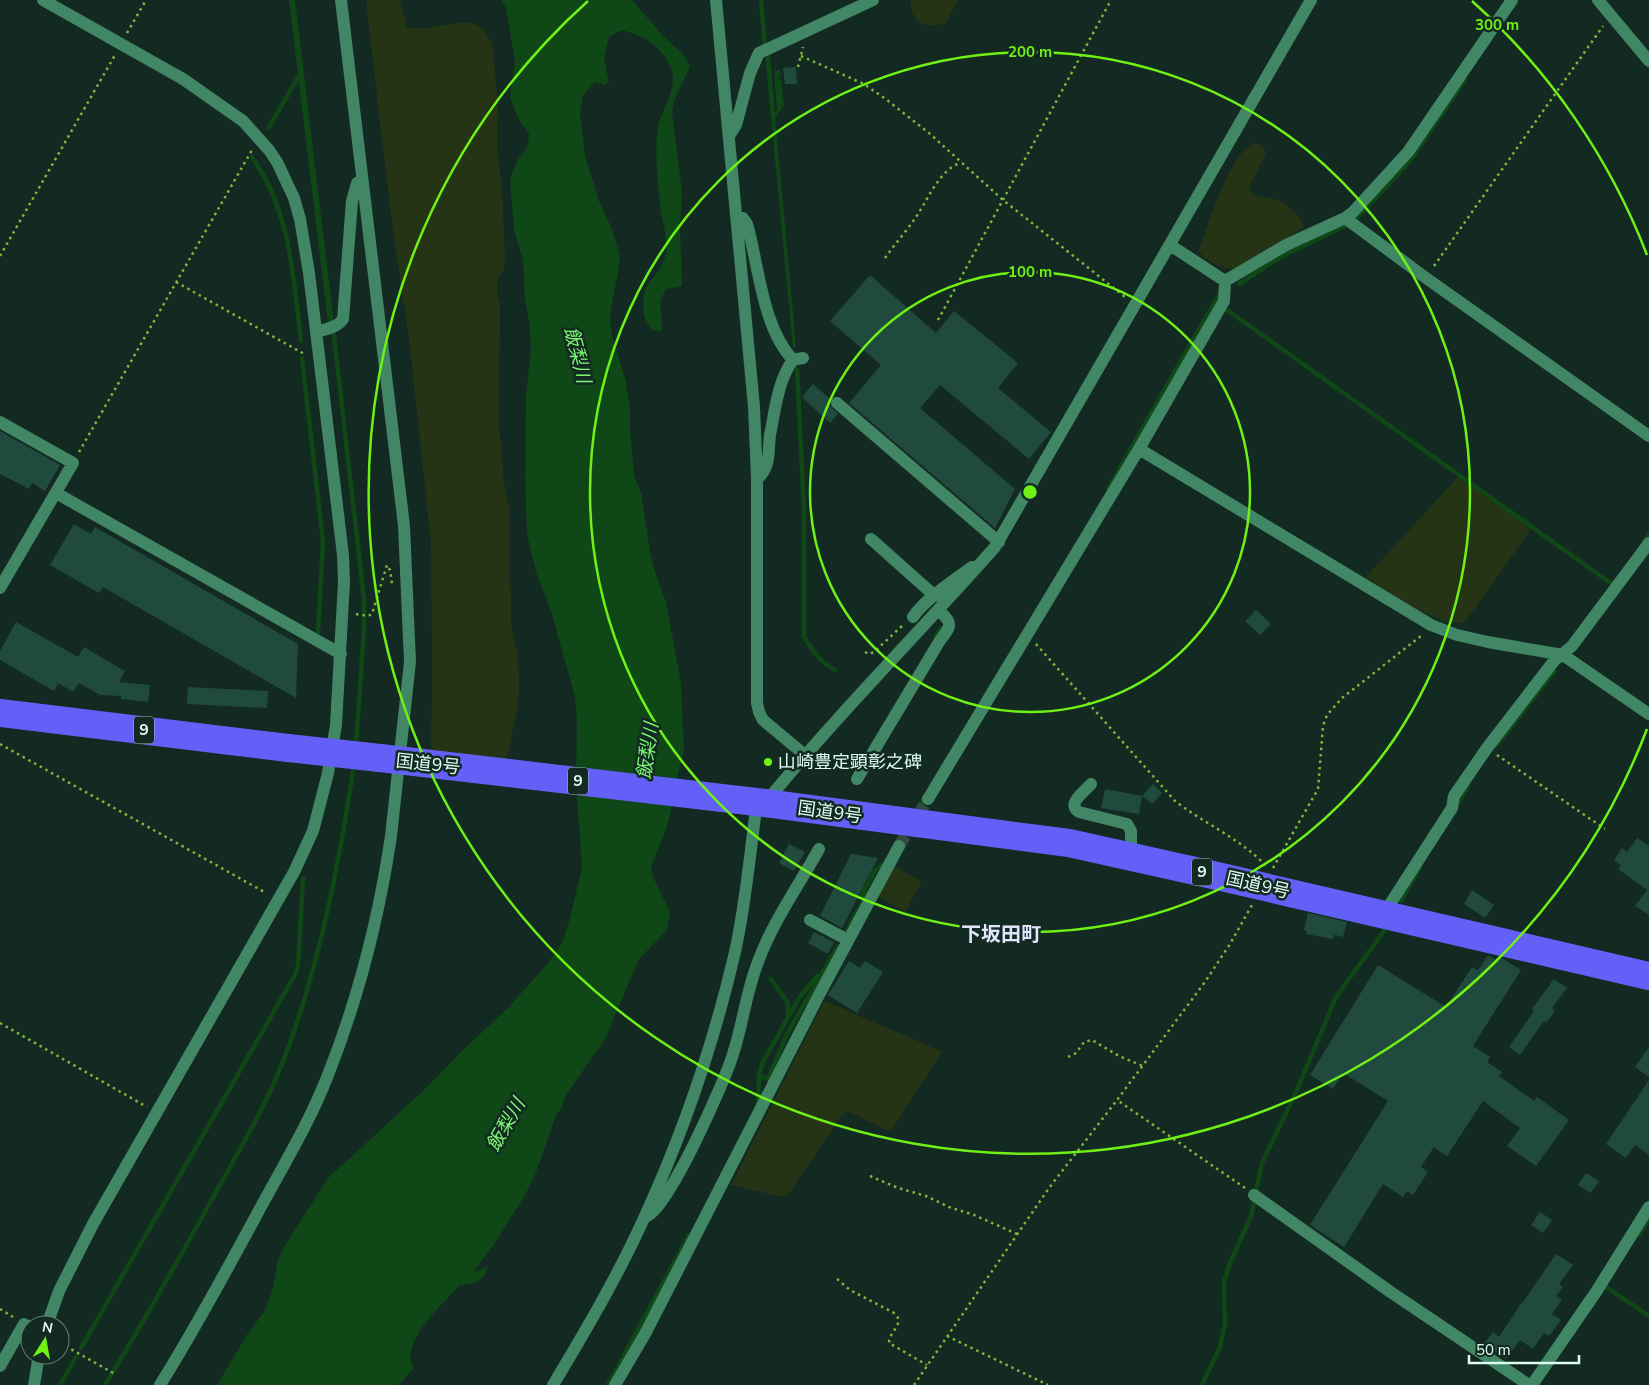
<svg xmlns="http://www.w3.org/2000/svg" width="1649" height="1385" font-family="'Nunito Sans','Noto Sans JP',sans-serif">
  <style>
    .green { fill: #263416 }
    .water { fill: #0f4716 }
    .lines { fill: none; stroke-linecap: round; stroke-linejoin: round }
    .stream { stroke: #0f4716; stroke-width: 4.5 }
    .building { fill: #204a3d }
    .minor-tunnel { stroke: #314a41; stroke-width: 12; stroke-dasharray: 12 6; stroke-linecap: butt }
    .path { stroke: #80b639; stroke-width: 2.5; stroke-dasharray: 2.5 4; stroke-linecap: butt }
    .minor { stroke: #418665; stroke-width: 12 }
    .highway { stroke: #6260f6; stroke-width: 28 }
    .highway-bridge { stroke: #6260f6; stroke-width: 28 }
    .ring { fill: none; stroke: #70f116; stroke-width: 2.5 }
    .poi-dot { fill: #70f116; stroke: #132a22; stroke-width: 2 }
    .labels { text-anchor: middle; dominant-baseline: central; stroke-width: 5; stroke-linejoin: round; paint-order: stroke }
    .shield { fill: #132a22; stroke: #a1beb3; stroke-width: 1 }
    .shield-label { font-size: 16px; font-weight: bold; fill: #defdf1 }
    .poi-label { font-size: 18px; fill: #defdf1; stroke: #132a22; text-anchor: start }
    .street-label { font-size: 18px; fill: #defdf1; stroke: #132a22 }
    .water-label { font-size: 19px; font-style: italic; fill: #79f772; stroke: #132a22 }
    .quarter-label { font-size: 20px; font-weight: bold; fill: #e0e4fd; stroke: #132a22 }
    .centre { fill: #70f116; stroke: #132a22; stroke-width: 2.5 }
    .ring-label { font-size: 15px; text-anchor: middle; font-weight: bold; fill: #70f116; stroke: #132a22; stroke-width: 5; stroke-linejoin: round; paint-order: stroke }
  </style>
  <rect width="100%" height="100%" fill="#132a22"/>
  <path class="green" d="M366,0h34l6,26 2,2h21l35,-6 10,2 8,4 10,15 6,62 -1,43 5,42 3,67 -1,13 -6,8 -1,18 3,6 -1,121 5,59 5,27 2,114 7,36 1,26 -2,27 -13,57 -73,-8 1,-85 -1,-134 -22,-203 -19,-131z
    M910,0h48l-12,23c-22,6 -34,2 -36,-23z
    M1253,143l9,2c0,1 3,6 4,7 0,3 -15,29 -17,37 9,11 14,7 25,10 12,3 25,15 30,26l-1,3 -68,40c-10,3 -32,-8 -36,-17 10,-28 29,-94 54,-108z
    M1460,477l70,52 -1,3 -64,90c-20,9 -78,-31 -97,-43l-1,-3 90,-98z
    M893,865l29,17 -17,30 -29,-17z
    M824,1002h3l114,49v3l-49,75 -6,1 -36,-18 -7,2 -55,81 -5,2 -52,-12z"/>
  <path class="water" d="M289,0h6l39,323 -6,1z
    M501,0h131l32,37 19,17 7,12c-6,16 -16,29 -18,46l10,80 -2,36 2,58 -15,3c-13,16 -2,23 -6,42h-8c-3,-5 -8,-11 -9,-16 -1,-7 -1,-21 2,-27 7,-13 19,-21 20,-36 2,-15 -4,-31 -6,-46 -2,-20 -6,-60 -2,-80 4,-15 19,-39 14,-55 -7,-22 -28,-36 -51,-41l-12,7 -5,21 5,24 -4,3 -10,-3 -12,13 -3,18 5,43 14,45 13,28 8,27 -2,16 -8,42 2,22 14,46 4,27v18l4,48 7,18 9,58 4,18 12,33 15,81 3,66 -10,42 -98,-11 1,-58 -2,-25 -24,-86 -15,-39 -9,-38 -2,-58 1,-79 5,-50 -2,-27 -4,-19 -2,-42 -9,-28 -4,-51 7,-19 11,-15 1,-12 -11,-16 -8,-20 5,-37 -9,-53z
    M765,52l5,2 5,59 2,-3 -3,-39 6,-1 1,7h-3l1,3h2l3,26 -9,11 21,230 -3,1z
    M576,783l98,12 -7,32 -16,40 3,12 16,33 -3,18 -28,29 -34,80 -39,56 -6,16 -3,2 -22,62 -11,22 -31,49 -19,25 2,1 12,-7c-3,16 -13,19 -28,20 -16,18 -62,58 -46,83l-15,17h-182l31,-52 16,-21 8,-20 6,-32 6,-13 44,-69 95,-87 41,-42 44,-41 40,-45 14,-20 8,-25 12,-51z"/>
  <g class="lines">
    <path class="stream" d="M761,0l4,46
      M269,127l30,-51
      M252,157c39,55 41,119 49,184
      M1355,220l55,-59 55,-81
      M1239,284l43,-28 65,-31
      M1227,310l385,274
      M333,328l31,271v29l-8,118
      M302,358l21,183 -5,91
      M797,369l7,139v129c8,13 17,26 31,33
      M1108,489l92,-162 20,-33
      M1644,541l5,-7
      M936,636l5,-8
      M1497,745l57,-73
      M1458,803l10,-17
      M914,813l11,-16
      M895,845l9,-15
      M862,895l13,-25 7,-5
      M1401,901l19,-33
      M843,937l24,-44
      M771,979l17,24 -1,16
      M759,1075l9,4 19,-45 51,-88
      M758,1104l1,-29 4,-13 36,-64 18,-22
      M1639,1235l10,-16
      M1606,1287l43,29
      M81,1348l215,-375 2,-8 5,-87
      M60,1385l16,-28
      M105,1385c39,-63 75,-128 111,-193 27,-48 56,-97 74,-149 32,-90 50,-185 64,-279
      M608,1385l81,-150
      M1202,1385l18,-38 5,-23 -1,-42 6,-19 21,-47 11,-53 35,-73 39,-93 48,-66"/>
  </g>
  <path class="building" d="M796,67l1,17h-12l-2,-16z
    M870,275l66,58 18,-22 64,52 -20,25 53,44 -22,27 -89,-74 -20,23 95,81 -20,39 -146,-125 32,-38 -51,-44z
    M813,384l17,15v7l8,8 -8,9 -28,-26z
    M0,431l60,34 -15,26 -13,-8 -3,6 -29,-15z
    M74,524l17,10 4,-7 203,117 -2,54 -193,-111 -4,6 -49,-28z
    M1256,610l15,14 -11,11 -15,-14z
    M16,622l62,35 6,-10 41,24 -6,11 31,3 -2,17 -27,-3v-3l-21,-1 -21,-12 -6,9 -15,-9 -4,8 -54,-31v-9z
    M188,687l80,4 -1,17 -80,-4z
    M1153,784l9,9 -10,11 -10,-8z
    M1105,789l37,7 -3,18 -38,-6z
    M1637,838l12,8v69l-14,-9 12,-16 -29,-21 3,-4 -7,-5 8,-12 5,4z
    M789,844l16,8 -11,19 -15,-8z
    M851,854l27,4 -36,70 -22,-12z
    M1472,890l22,15 -9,13 -21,-14z
    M1308,913l39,9 -4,15 -9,-2 -1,4 -27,-5 1,-3 -3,-1z
    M814,932l20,10 -6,12 -20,-11z
    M1488,955l10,6 2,-3h2l19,12 -48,76 17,11 -3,5 15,10 -3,4 35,25 3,-4 32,23 -33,46 -29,-20 13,-18 -37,-27 -36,55 -13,-9 -13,20 7,5 -15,23 -6,-4 -4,6 -20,-13 -39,63 -34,-22 78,-124 -45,-28 -10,16 -23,-14 68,-110 68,42 26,-40 6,3z
    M849,961l11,7 5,-7 18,11 -26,41 -29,-18z
    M1554,979l13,9 -15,20 3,3 -9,12 -2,-2 -24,34 -11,-8 25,-36 -2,-2z
    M1649,1047v30l-14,-10z
    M1649,1080v75l-14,-10 -9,13 -20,-14z
    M1586,1173l13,8 -8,12 -13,-8z
    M1540,1212l12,8 -9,13 -12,-8z
    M1556,1254l17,11 -14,19 4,3 -7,9 6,4 -10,14 9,6 -12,16 -5,-3 -11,16 -13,-9 -14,19 -22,-15 9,-12 6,5 23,-35h1z"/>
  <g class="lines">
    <path class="minor-tunnel" d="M899,846l29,-47"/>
    <path class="path" d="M127,33l19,-33
      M801,56l63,28 23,16 42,33 74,67 122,97
      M798,67l5,-20
      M0,256l115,-201
      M885,258c9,-13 20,-25 29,-38 13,-18 24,-49 46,-57
      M1434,266l169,-240
      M176,282l130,73
      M938,320l173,-320
      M79,452l173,-302
      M356,614l12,2 4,-2 15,-49 3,5 2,14
      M1036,644l139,157c30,23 66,38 91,65
      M865,652l4,2 5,-2 29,-27
      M0,744l266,149
      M1497,755l108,74
      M1273,868l45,-79 5,-63 4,-11 15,-17 79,-62
      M0,1023l147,84
      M1068,1057l8,-4 8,-11 8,-2 27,16 24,10
      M870,1176l28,12 28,8 23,11 25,8 43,19
      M1245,1188l-128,-88 88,-118 25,-38 22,-39
      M837,1279l13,11 46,24c8,12 -7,17 -7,29l38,22
      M0,1309l13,8
      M947,1336l101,49
      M60,1343l55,31
      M914,1385l135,-197 68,-88"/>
    <path class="minor" d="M43,0l140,79 60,42 26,29 8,12 17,36 6,21 9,54 34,282 1,27 -8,143 -8,48 -15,58 -19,41 -201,352 -34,67 -12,34
      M716,0l38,407 3,72v224l2,9 4,8 42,35
      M1598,0l51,61
      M729,136l7,-11 14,-52 9,-20 114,-53
      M737,216l6,2 4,6c12,42 15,103 46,136
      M1345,218l81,60 223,158
      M1170,245l55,36 61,-36 59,-27 8,-6 55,-60 104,-152
      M1225,281l-1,20 -85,148 292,176 26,10 31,7 75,13 86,59
      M316,332c9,-3 21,-4 27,-13l9,-118 5,-18 5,-4
      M837,403l162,139
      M0,422l73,41 -73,125
      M757,479c14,-11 11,-29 13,-44 5,-25 8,-55 23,-75l10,-2
      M56,493l285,161
      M871,539l64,57
      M913,617c10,-16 42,-38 59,-50
      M857,779l82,-137c11,-15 16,-18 0,-31
      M1091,784c-7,8 -25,20 -12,28l48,12 4,7v25
      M928,799l211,-350
      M766,802c72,-88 153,-169 229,-255l316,-547
      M1383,915l69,-107 2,-12 33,-48 67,-87 18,-15 77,-103
      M810,920l38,20
      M1254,1195l138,98 137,92
      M647,1216c22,-9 78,-135 86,-162 10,-30 13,-62 25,-92 14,-39 41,-77 61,-113
      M0,1366l24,-42 6,3
      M34,1385l5,-30
      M160,1385c37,-59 70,-121 103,-182 23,-42 48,-84 65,-128 30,-76 51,-158 63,-239l19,-174 -6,-136 -63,-526
      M553,1385c33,-55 66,-111 92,-169 39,-85 69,-174 90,-264 11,-49 15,-100 22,-150
      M615,1385l30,-51 175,-341 79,-147
      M1532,1385l64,-93 53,-85"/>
    <path class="highway" d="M0,713l288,35
      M380,758l385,45 304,40 135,30 445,103"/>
    <path class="highway-bridge" d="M288,748l92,10"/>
  </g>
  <g class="ring">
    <circle cx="1030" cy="492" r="220"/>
    <circle cx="1030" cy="492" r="440"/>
    <path d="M1647 729A661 661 0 1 1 588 1M1472 1A661 661 0 0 1 1647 255"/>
  </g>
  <circle class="poi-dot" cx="768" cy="762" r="5"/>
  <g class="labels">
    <g class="shield">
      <rect x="134" y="716.5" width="20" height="27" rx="4"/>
      <rect x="568" y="767.5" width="20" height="27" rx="4"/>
      <rect x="1192" y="858.5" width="20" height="27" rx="4"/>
    </g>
    <g class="shield-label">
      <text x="144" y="730">9</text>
      <text x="578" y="781">9</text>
      <text x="1202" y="872">9</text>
    </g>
    <g class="poi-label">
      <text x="778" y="762">山崎豊定顕彰之碑</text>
    </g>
    <g class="street-label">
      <text transform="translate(428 764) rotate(6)">国道9号</text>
      <text transform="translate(830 812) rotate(8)">国道9号</text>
      <text transform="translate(1258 885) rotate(13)">国道9号</text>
    </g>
    <g class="water-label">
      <text transform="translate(577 355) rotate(76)">飯梨川</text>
      <text transform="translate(648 751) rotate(-82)">飯梨川</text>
      <text transform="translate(506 1125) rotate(-60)">飯梨川</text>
    </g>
    <g class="quarter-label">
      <text x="1001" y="934">下坂田町</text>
    </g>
  </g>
  <circle cx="1030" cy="492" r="8" class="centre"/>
  <g class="ring-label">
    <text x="1497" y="30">300 m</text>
    <text x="1030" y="57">200 m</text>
    <text x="1030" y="277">100 m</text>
  </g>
  <g transform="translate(45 1340) rotate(11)"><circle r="24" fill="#132a22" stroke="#647e75"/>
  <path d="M0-4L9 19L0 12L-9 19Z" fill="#70f116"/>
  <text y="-8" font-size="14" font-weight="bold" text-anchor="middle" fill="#defdf1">N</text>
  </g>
  <path d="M1469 1355v8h110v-8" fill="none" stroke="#defdf1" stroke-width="2.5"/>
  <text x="1476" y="1355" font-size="15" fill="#defdf1" stroke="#132a22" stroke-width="4" paint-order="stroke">50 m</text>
</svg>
